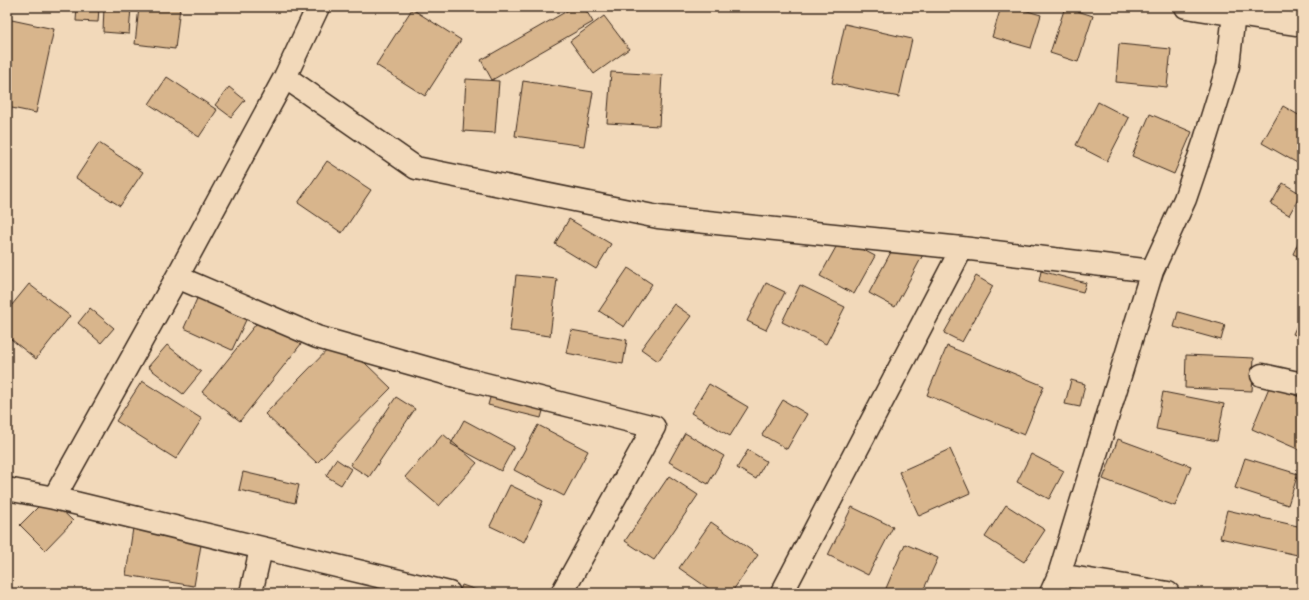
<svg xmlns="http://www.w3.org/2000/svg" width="1309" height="600" font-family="Mynerve,sans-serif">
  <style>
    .building { fill: #d8b58c; stroke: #3b2a1e }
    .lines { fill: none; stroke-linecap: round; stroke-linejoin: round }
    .minor-casing { stroke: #3b2a1e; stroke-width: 25 }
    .minor { stroke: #f2d9ba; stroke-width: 22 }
  </style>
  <rect width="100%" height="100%" fill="#f2d9ba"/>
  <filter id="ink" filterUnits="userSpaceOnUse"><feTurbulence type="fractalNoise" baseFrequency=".025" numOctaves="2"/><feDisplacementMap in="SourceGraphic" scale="8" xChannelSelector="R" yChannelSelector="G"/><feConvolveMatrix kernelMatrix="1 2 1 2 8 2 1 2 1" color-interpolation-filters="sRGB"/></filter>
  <g filter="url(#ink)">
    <path class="building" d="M77,7h22l-1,15 -22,-1z
      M104,7h27l-2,27 -26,-2z
      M139,7h41l-5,42 -40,-5z
      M574,7h10l9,15 -101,58 -11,-20z
      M1001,7h13l27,8 -10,33 -39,-11z
      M1065,7l28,9 -15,46 -28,-9z
      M412,9l49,31 -36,56 -49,-31z
      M604,16l25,33 -35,25 -24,-33z
      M7,19l47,10 -18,84 -29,-6z
      M845,24l67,15 -13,58 -67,-14z
      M1119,44l52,5 -4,38 -51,-5z
      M611,72l51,3 -3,51 -52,-3z
      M167,77l50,33 -18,27 -50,-33z
      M466,79l33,2 -4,52 -32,-2z
      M523,81l70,11 -9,54 -69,-10z
      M229,87l16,13 -14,17 -16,-12z
      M1098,102l31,16 -22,43 -31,-16z
      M1283,106l19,11v42l-3,5 -37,-21z
      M1150,114l42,18 -18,42 -42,-18z
      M99,143l44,29 -23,34 -44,-28z
      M327,161l44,29 -29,43 -44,-30z
      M1283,183l18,11 -12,21 -18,-11z
      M569,219l42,25 -15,25 -41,-25z
      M1302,234v24l-9,-4z
      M899,237l26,14 -30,56 -26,-14z
      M841,238l34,18 -21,38 -34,-18z
      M628,268l24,16 -28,43 -25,-16z
      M1041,271l45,12 -3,9 -44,-11z
      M516,275l41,4 -7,57 -40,-5z
      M976,276l17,10 -31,56 -18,-9z
      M766,283l19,9 -19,38 -19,-9z
      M29,284l41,32 -34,43 -29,-23v-25z
      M203,285l49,22 -20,43 -48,-22z
      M800,285l45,22 -19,37 -44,-22z
      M674,304l17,12 -33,45 -17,-12z
      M271,305l38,29 -69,87 -38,-29z
      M90,308l24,20 -13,15 -23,-20z
      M1178,312l47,13 -4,15 -47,-13z
      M1302,314v24l-9,-4z
      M571,330l56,10 -4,24 -57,-11z
      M339,338l52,50 -74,75 -52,-49z
      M167,345l34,27 -18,22 -35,-27z
      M947,346l97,40 -20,49 -97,-40z
      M1186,355l68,3 -2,33 -67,-3z
      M495,380l53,13 -7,25 -53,-13z
      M1071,380l14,4 -5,23 -15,-3z
      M142,381l60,38 -26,40 -60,-38z
      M709,384l39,23 -18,29 -39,-23z
      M1270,385l32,13v53l-50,-22z
      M1163,392l61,12 -7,37 -61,-12z
      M396,397l19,12 -46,68 -19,-12z
      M783,400l24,14 -20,35 -25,-14z
      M464,420l50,27 -13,24 -50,-27z
      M538,425l50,26 -24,45 -50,-26z
      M685,433l39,23 -16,28 -39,-22z
      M443,434l34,29 -38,43 -34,-29z
      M1118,439l73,27 -16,40 -72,-27z
      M950,449l20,44 -51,23 -20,-44z
      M748,450l18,11 -10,18 -19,-11z
      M1031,454l33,17 -15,28 -32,-17z
      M1245,458l53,16 -10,31 -53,-17z
      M336,459l15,10 -10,16 -15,-9z
      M243,472l56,13 -4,18 -56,-13z
      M669,476l29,19 -44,65 -29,-19z
      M510,485l33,16 -19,41 -34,-16z
      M48,497l25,24 -28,29 -25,-25z
      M1006,505l39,25 -21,32 -39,-25z
      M852,507l41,20 -25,48 -40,-20z
      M1227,510l75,17v29l-82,-18z
      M711,522l47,33 -27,38h-16l-36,-25z
      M133,528l69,11 -8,47 -68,-11z
      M905,544l33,14 -16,35h-38z
      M462,585l23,8h-26z"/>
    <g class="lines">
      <defs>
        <path id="minor" d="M1186,7l116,18
          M285,77l131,91 242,49 304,31 190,23
          M177,277l140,60 152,43 185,47 -92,166
          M1262,375l40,9
          M7,489l47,9 395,95
          M54,498l123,-221 108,-200 33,-70
          M1059,575l109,18
          M251,593l10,-44
          M782,593l180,-345
          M1051,593l8,-18 93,-304 33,-72 20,-59 23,-74 6,-52"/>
      </defs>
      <use href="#minor" class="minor-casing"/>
      <use href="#minor" class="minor"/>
    </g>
  </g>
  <rect width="1309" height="600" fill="none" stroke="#f2d9ba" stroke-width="24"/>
  <rect x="12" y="12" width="1285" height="576" fill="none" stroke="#3b2a1e" stroke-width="1.5" filter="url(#ink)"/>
</svg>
